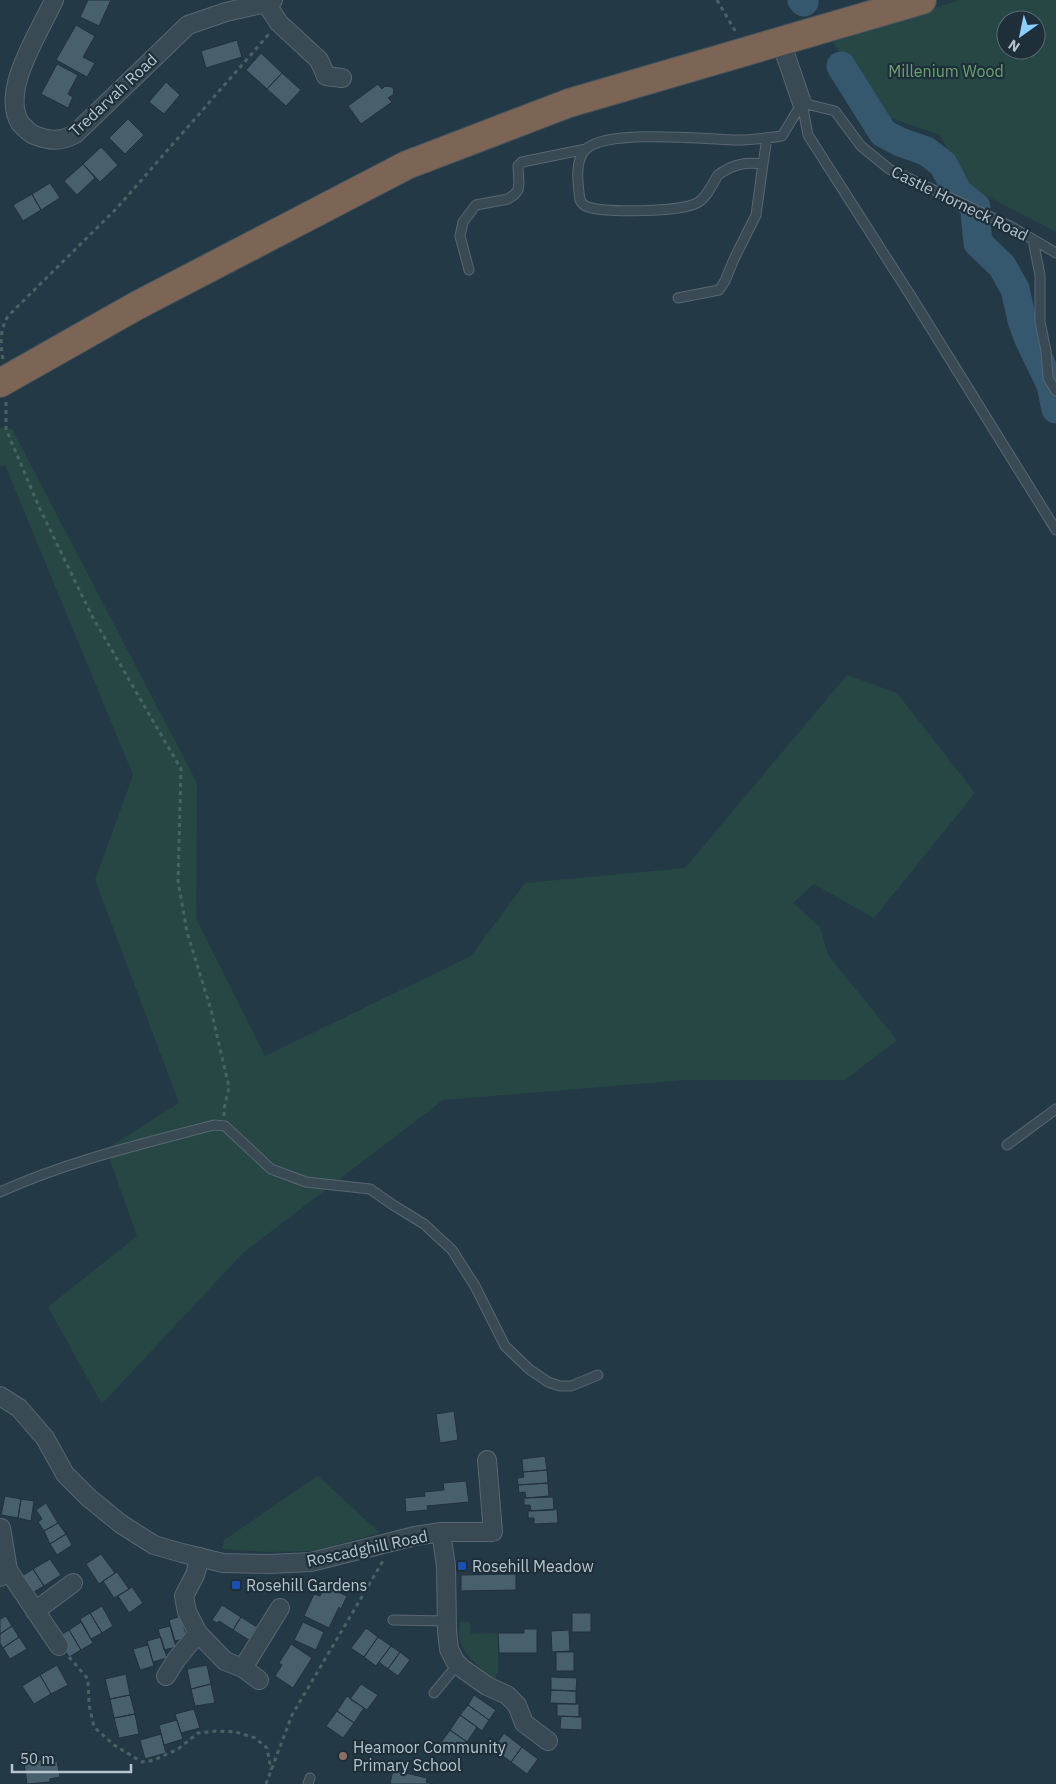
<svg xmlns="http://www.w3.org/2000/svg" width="1056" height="1784" font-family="'IBM Plex Sans',sans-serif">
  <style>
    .green { fill: #264744; fill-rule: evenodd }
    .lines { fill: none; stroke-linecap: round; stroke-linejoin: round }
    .river { stroke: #36586e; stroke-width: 29 }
    .building { fill: #485f6c; stroke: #20313c }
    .lane-casing { stroke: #586772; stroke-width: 11 }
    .street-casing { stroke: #586772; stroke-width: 20 }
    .highway-casing { stroke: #44545f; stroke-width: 30 }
    .path { stroke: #476462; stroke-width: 3; stroke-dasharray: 4 4; stroke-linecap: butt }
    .lane { stroke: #394a55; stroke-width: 9 }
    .street { stroke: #394a55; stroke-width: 18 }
    .highway { stroke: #7c6555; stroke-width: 28 }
    .transit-dot { fill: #1a4fb4; stroke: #1e2f3a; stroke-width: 2 }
    .education-dot { fill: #8d6e63; stroke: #1e2f3a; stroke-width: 2 }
    .labels { text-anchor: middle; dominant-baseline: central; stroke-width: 4.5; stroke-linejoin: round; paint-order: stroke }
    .park-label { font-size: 16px; fill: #6ca26e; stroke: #1e2f3a }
    .street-label { font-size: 16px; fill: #b7c4ce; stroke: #1e2f3a }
    .poi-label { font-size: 16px; fill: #b7c4ce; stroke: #1e2f3a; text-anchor: start }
  </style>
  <rect width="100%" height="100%" fill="#243946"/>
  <path class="green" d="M959,0h97v232l-88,-46 -28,-51 -58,-20 -49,-73zM1006,20h30v30h-30z
    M0,427l12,2 185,354 -1,136 69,137 206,-100 54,-73 160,-15 162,-193 50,18 78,100 -101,125 -60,-34 -21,19 27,24 8,28 69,85 -52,40h-160l-242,20 -200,153 -141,151 -54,-97 89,-71 -31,-87 73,-46 -84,-223 38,-105 -128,-310 -5,1z
    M318,1476l62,57 -67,18 -44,1 -47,-3 2,-9z
    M460,1622h10l1,12 27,-1v41h-2l-1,8c-18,-19 -41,-30 -35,-60z"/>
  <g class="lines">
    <path class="river" d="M802,0l2,2
      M841,66l42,67 17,9 26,9 17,13 15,29 18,14
      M975,213l3,30 24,23 13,23 7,31 6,17 23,48 5,24"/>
  </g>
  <path class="building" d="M88,0h23l-12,26 -19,-9z
    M76,25l19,11 -12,21 12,6 -8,14 -31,-17z
    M237,40l5,17 -36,11 -5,-17z
    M261,53l21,20 -15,16 -21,-19z
    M57,64l21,11 -10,19 5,3 -5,11 -27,-14z
    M282,73l19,17 -15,16 -19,-17z
    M166,82l14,13 -16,19 -15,-12z
    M378,84l4,5 3,-3 7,1 2,3 -1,5 -5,3 4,4 -31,22 -13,-18z
    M128,119l16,16 -19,19 -16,-16z
    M101,147l17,18 -18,17 -17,-18z
    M83,164l12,14 -18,17 -13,-14z
    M50,183l10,15 -19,12 -9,-16z
    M32,194l9,16 -18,11 -10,-16z
    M454,1411l4,29 -18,3 -4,-29z
    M545,1456l2,14 -24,2 -1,-13z
    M547,1470l1,13 -30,2 -1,-7 7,-1 -1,-5z
    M466,1481l3,21 -42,4 1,4 -22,2 -1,-14 20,-2 -1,-4 20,-2 -1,-7z
    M548,1483l1,13 -23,2 -1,-6 -6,1 -1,-8z
    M5,1496l16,3 -3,19 -17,-3z
    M553,1497l1,13 -23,1 -1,-6h-6v-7z
    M21,1499l13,2 -3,20 -13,-3z
    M46,1503l12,20 -14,8 -6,-9 4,-3 -6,-9z
    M557,1509l1,14 -24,1v-6h-6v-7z
    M58,1523l8,11 -16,10 -6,-13z
    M66,1534l6,11 -15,10 -7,-11z
    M101,1554l14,19 -16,11 -13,-20z
    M50,1559l11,16 -17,11 -11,-17z
    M33,1569l11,17 -17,10 -10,-17z
    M117,1572l12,17 -15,9 -11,-17z
    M516,1574v16l-55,1v-16z
    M325,1586l22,10 -6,13 -2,-2 -10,21 -25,-12 10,-22 6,2z
    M132,1587l11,16 -14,10 -11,-17z
    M222,1605l19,12 -8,13 -14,-9 -2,2 -5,-3z
    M102,1606l11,20 -11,7 -12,-20z
    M90,1613l12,20 -11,6 -11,-20z
    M572,1613h19v19h-19z
    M6,1616l6,10 -12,8v-15z
    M181,1616l6,22 -12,3 -6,-21z
    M241,1617l16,10 -8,13 -16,-10z
    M81,1622l12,21 -12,7 -12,-20z
    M303,1622l21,10 -8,18 -22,-10z
    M12,1626l7,11 -16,11 -3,-5v-9z
    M170,1626l6,21 -12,3 -6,-21z
    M366,1628l12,9 -14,20 -13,-9z
    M524,1629h13v24h-38l-1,-20h26z
    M69,1630l12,20 -12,7 -12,-20z
    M569,1630l1,21 -18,1 -1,-21z
    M19,1637l8,12 -17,10 -7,-11z
    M161,1637l6,21 -14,4 -6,-21z
    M378,1637l13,9 -15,20 -12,-9z
    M291,1644l21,14 -19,30 -18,-12 7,-11 -3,-2z
    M148,1645l6,21 -14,4 -7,-21z
    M391,1646l9,6 -12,17 -9,-7z
    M400,1652l10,8 -12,16 -10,-7z
    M556,1652h18v19h-18z
    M57,1665l11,20 -17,9 -11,-19z
    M207,1665l4,19 -20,5 -4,-20z
    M126,1674l4,21 -20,4 -5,-20z
    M40,1675l11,19 -17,10 -12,-18z
    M551,1677l26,1 -1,13 -25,-1z
    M211,1684l4,19 -20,3 -4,-17z
    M361,1684l17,11 -11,15 -17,-11z
    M551,1690l25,1v13l-26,-1z
    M130,1695l5,19 -21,4 -4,-19z
    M474,1695l22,15 -7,10 -21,-15z
    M347,1696l17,12 -10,15 -17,-12z
    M557,1704h22v13l-22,-1z
    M468,1705l21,15 -7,11 -22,-16z
    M194,1709l6,19 -19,5 -6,-19z
    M337,1711l17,12 -11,15 -17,-12z
    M135,1714l4,20 -20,4 -5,-20z
    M460,1715l17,12 -10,15 -17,-12z
    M561,1716l21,1v13l-22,-1z
    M177,1720l6,19 -19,6 -5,-20z
    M450,1730l17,12 -10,14 -17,-12z
    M504,1733l18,14 -11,15 -18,-13z
    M161,1734l5,19 -21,6 -5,-19z
    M522,1747l16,12 -11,15 -16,-12z
    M46,1759l1,4 10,-2 3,16 -10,2v3l-23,2 -3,-21z
    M393,1770l34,8 -1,4 8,2h-44z"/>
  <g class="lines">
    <defs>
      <path id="lane" d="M802,103l6,32 106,166 142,229
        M802,103l33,8 26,35 28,23 121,57 46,27
        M767,138l-4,26c-18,-2 -30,0 -45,11 -6,9 -11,23 -21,28 -18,9 -90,10 -109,4 -4,-1 -6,-3 -8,-7 -2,-15 -6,-40 6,-51 22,-20 119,-10 151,-9 15,0 30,-2 45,-4l20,-33
        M1033,240l7,35v47l6,29 2,27 8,13
        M469,270l-9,-34 3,-14 13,-17 32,-6 7,-5 3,-4 1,-7 -1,-17 4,-4 64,-13
        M678,298l41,-8 6,-9 9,-22 22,-44 7,-51
        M1007,1145l49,-36
        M0,1192c68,-31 142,-48 214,-67l11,1 46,43 35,13 64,7 23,16 31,19 28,26 23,36 30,60 24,23 19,13 12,4h11l27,-11
        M393,1620l54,1
        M434,1693l24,-29
        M308,1784l2,-6"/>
      <path id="street" d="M54,0c-14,32 -54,90 -34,123 5,5 8,9 14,12 15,6 26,7 41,-1l113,-109 38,-13 40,-9 7,-3
        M266,3l13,20 40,37 7,16 16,2
        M781,42l21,61
        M0,1396l19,12 26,30 20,36 24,24 32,26 33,21 28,8 41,10 46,1 42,-2 104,-26 26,-4h52l-6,-72
        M441,1532l5,34 1,65 2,18 6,12 8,8 24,17 20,9 10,10 7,18 24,18
        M200,1557l-5,18 -11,21 3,16 11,21 27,28 18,7 16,12
        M8,1570l51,76
        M0,1577l8,-7 -7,-42
        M35,1611l38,-28
        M243,1668l37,-60
        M166,1676l10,-16 22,-27"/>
      <path id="highway" d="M0,383l136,-77 271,-141 162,-62 353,-103"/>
    </defs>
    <use href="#lane" class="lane-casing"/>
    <use href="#street" class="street-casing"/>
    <use href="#highway" class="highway-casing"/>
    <path class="path" d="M717,0l20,34
      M3,359c-3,-15 -3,-30 5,-43l109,-108 152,-174
      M6,402v27l33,78 53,109 89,153 -3,112 9,51 24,78 18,77 -5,22v7
      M69,1657l19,22 1,26 5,22 20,18 28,17 12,-2 24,-11 20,-16 19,-2 19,1 19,6 12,10 4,22
      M266,1784l26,-69 91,-154"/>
    <use href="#lane" class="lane"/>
    <use href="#street" class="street"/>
    <use href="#highway" class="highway"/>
  </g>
  <g class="transit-dot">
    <rect x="457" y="1561" width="10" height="10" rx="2.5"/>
    <rect x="231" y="1580" width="10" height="10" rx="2.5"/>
  </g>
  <circle class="education-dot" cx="343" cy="1756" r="5"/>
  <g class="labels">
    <g class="park-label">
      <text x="946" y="71">Millenium Wood</text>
    </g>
    <g class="street-label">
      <text transform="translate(113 95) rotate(-43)">Tredarvah Road</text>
      <text transform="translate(960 203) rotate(26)">Castle Horneck Road</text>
      <text transform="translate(367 1548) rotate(-12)">Roscadghill Road</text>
    </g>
    <g class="poi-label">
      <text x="472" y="1566">Rosehill Meadow</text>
      <text x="246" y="1585">Rosehill Gardens</text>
      <text x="353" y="1747">Heamoor Community<tspan x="353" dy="18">Primary School</tspan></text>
    </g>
  </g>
  <g transform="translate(1021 35) rotate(213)"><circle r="24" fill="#1e2f3a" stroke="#5b6b75"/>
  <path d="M0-4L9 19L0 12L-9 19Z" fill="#8bceff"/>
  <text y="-8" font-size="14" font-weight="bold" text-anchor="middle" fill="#b7c4ce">N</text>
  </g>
  <path d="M12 1764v8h119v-8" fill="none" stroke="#b7c4ce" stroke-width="2.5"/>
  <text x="20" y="1764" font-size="15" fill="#b7c4ce" stroke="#1e2f3a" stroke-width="4" paint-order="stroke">50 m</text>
</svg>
